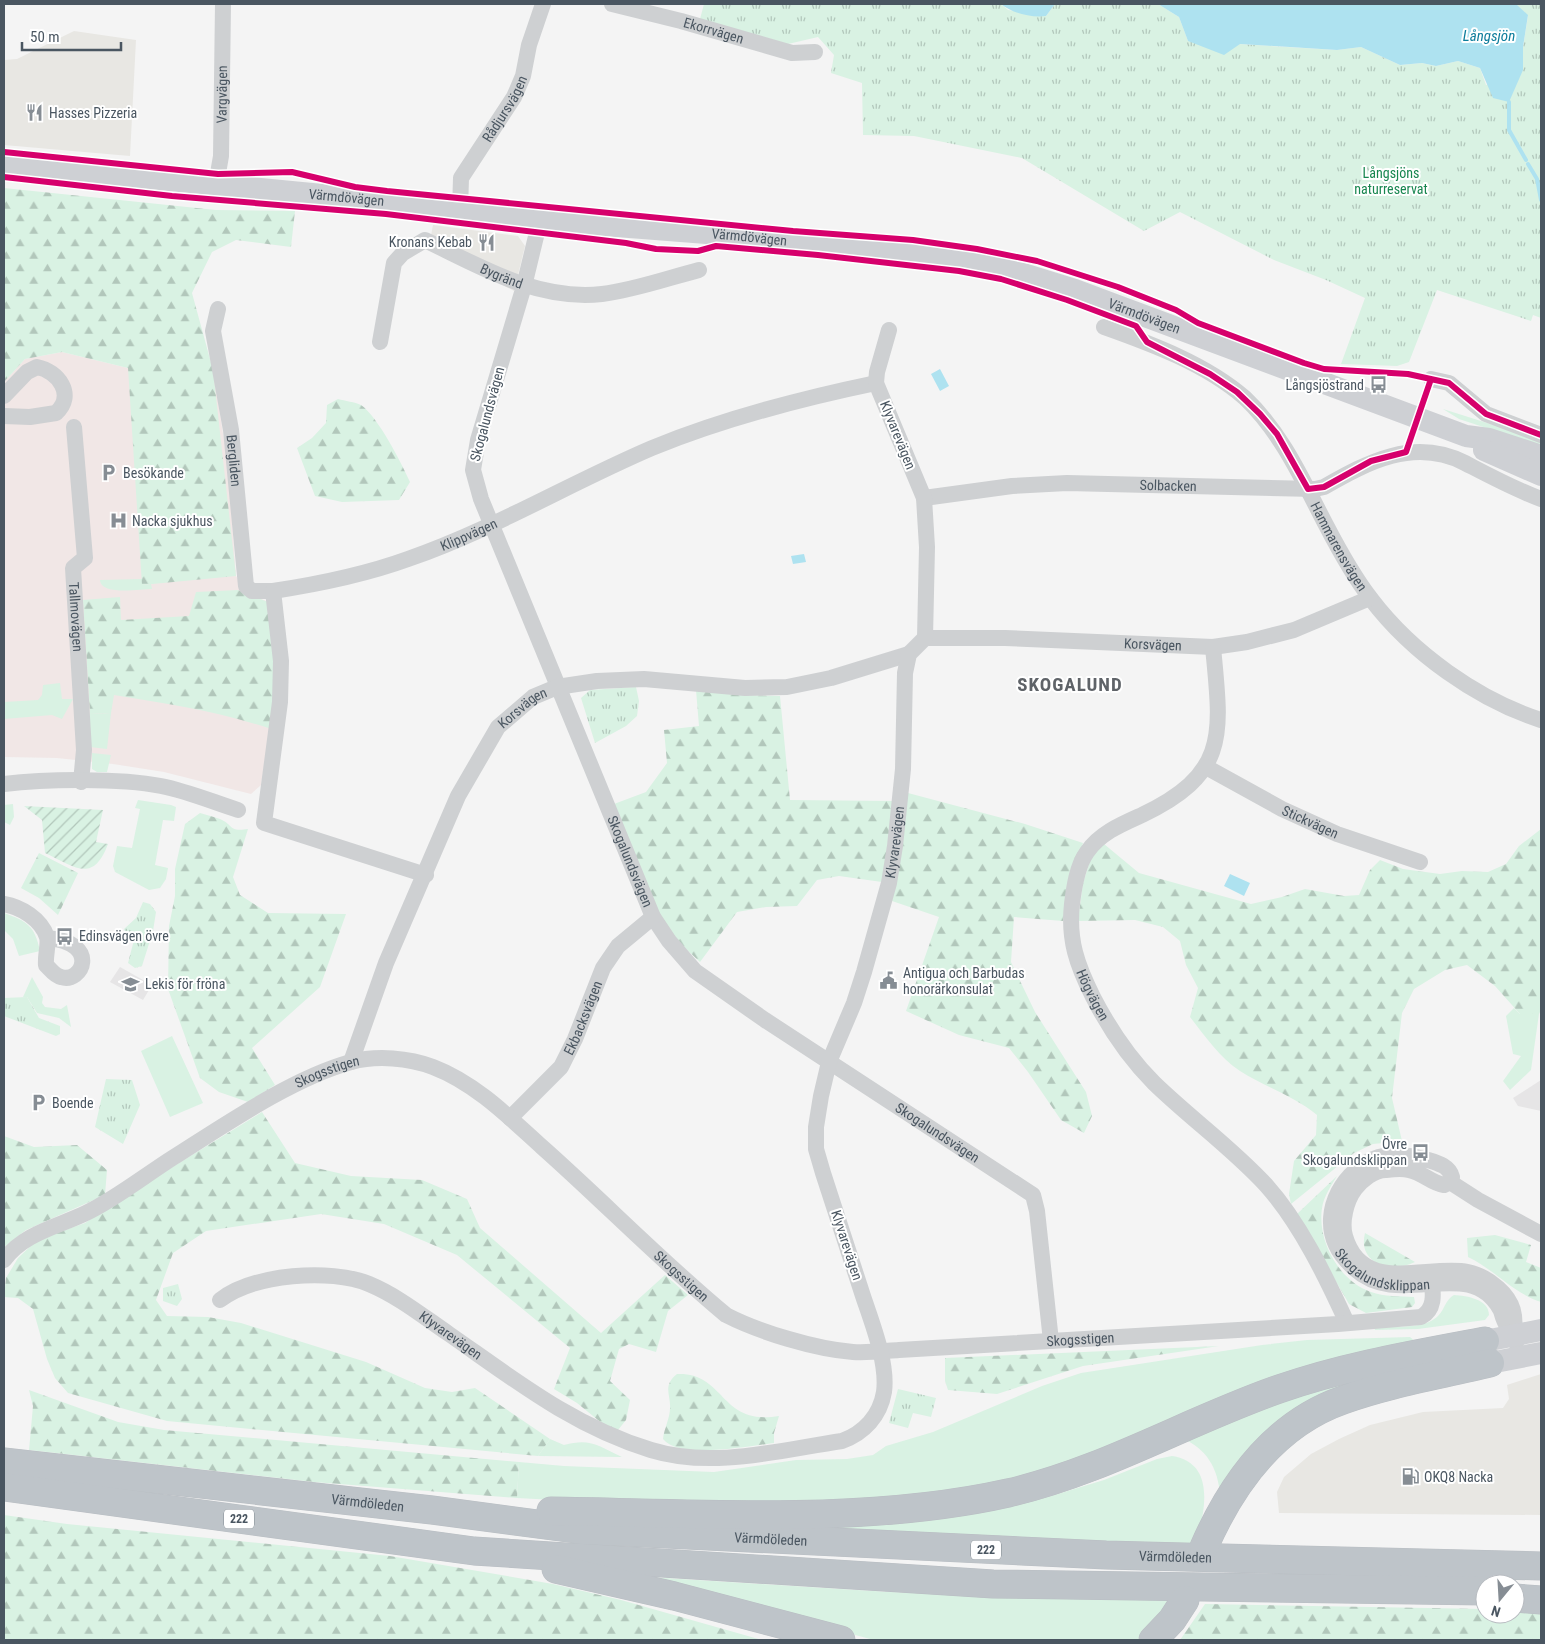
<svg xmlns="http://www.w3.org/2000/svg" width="1545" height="1644" font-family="'Roboto Condensed',sans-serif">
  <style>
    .commercial { fill: #e8e7e3 }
    .education { fill: #e6e5e6 }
    .medical { fill: #f1e7e6 }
    .grass { fill: #d9f2e3 }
    .forest { fill: url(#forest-firs) }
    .park { fill: url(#park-tufts) }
    .garden { fill: url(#garden-furrows) }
    .water { fill: #aee2f0 }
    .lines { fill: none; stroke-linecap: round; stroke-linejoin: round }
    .stream { stroke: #aee2f0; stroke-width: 4 }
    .motorway-casing { stroke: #b9bec3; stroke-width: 29 }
    .minor { stroke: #ced0d2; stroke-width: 16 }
    .secondary { stroke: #ced0d4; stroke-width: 22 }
    .motorway { stroke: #bec4c9; stroke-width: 28 }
    .cycleway-casing { stroke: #fff; stroke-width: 9 }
    .cycleway { stroke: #d6006c; stroke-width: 6 }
    .labels { text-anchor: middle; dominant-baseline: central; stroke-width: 4; stroke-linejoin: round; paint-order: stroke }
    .shield { fill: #fff; stroke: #808990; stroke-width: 1 }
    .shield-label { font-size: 12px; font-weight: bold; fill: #4a5661 }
    .street-label { font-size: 14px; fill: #4a5661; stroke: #fff }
    .poi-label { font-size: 14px; fill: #4a5661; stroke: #fff; text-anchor: start }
    .park-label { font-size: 14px; fill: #17864f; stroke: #fff }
    .water-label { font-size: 15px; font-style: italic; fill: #0c7c9b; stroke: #fff }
    .district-label { font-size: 19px; font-weight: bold; letter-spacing: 1px; fill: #5f6368; stroke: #fff }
  </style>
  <defs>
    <pattern id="forest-firs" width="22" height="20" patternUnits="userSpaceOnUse" patternTransform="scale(1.25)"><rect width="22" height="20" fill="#d9f2e3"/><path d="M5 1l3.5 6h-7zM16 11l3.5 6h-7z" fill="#b2c7bb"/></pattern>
    <pattern id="park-tufts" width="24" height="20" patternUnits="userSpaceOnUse" patternTransform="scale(1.25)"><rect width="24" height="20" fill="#d9f2e3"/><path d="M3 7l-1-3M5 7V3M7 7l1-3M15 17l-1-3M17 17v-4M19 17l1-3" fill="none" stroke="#b2c7bb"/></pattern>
    <pattern id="garden-furrows" width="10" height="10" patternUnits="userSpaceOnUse" patternTransform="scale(1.25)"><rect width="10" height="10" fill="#d9f2e3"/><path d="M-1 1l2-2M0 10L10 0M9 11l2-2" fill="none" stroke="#b2c7bb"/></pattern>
  </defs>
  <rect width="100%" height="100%" fill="#f4f4f4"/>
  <path class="commercial" d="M74,31l62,9 -6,116 -126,-11v-85l13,-1z
    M433,225l85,11 7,10 -11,45 -85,-45z
    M1541,1374v141l-262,-2 -2,-21 7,-15 27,-23 28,-15 31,-14 53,-13 80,-4 6,-9 -2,-14z"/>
  <path class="education" d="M120,967l32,18 -9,15 -33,-18z
    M1541,1080v31l-23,-5 -5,-8z"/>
  <path class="medical" d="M62,352l66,16 85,2 15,95 8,111 12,17 20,9 8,90 -15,93 -10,9 -87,-22 -51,-8 -56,-6 -53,-1v-375l21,-23z"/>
  <path class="grass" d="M1443,409l98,31v6l-82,-27z
    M142,579v6l9,-1 1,5c-12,0 -51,7 -52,-9z
    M60,683l2,16h11l-11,20 -10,-4 -48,4v-17l34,-2 4,-5 1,-10z
    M111,713l-4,36 -17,-2v-33z
    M92,753l19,2 -4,17h-10l-5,-3z
    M138,800l33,5 5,2 -2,14 -11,-1 -8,45 13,3 -2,11 -6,9 -11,2 -34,-18 -2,-6 4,-20 15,2 8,-39 -5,-1z
    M13,804l1,13 -4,8 -6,-3v-17z
    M4,913c23,8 31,13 36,38l-21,5 -6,-17 -9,-9z
    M32,977l11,20 -1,6 3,4 16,2 6,-4 4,22 -12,-9 -22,-5 -10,-16h-4z
    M1514,1008l6,6h19l-8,56 -21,20 -7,-9 18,-25 -8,-2 -7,-38z
    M172,1036l31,67 -33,14 -29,-66z
    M1454,1295c13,1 35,4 35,20l-4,5 -67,9 -43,1 -1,-3c18,-1 50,3 64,-11 7,-7 7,-16 16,-21z
    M1410,1337l6,5 -407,140 -156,20h-261l-75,-4 2,-36 45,4 150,6 82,-12 51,-1 26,-4 13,-9 47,-14 109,-46 39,-13 181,-28 45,-5z
    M1360,1376l16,3 -156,115c-2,-25 -13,-46 -39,-56l57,-25z
    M550,1439l14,6c27,-7 34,1 58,12l-84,-1z
    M1172,1456c46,7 32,60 23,90l-405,-15 53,-8 120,-9 42,-6 46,-12 53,-16 53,-21z
    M634,1576l255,16 284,8 -17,22 -19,18h-263z"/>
  <path class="forest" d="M4,188l212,22 79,1 -4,36 -55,-7 -24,12 -20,41 21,77 23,206 -94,9 -14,-217 -66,-16 -37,7 -21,23z
    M338,399c7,2 17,3 23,6 17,12 40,57 49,77l-11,18 -57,2 -27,-6 -18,-48 15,-10 14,-15 1,-18z
    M238,590l30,12 6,22v106c-52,-18 -105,-26 -160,-35l-3,18 -21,1 -7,-114 37,-3 1,23 68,-4 7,-24z
    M696,690l45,5 39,1 10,104 104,1 -12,81 -43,-6 -22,4 -20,26 -31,1 -29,5 -37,50 -30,-28 -16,-32 -40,-98 32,-12 21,-29 -3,-33 35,-4z
    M908,793l117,31 58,19 -11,32 -9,46 -49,-4 -3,45 24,50 51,80 6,24 -8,17 -23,-13 -33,-48 -19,-24 -50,-13 -53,-24 33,-94 -47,-16z
    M200,813c7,2 14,4 20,6 14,6 8,13 28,10l-15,48 7,18 28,18 78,1 -26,73 -68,61 23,37 -27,17 -29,-10 -19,-14 -32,-89 1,-63 6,-30v-27l10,-45z
    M1541,829v181l-2,4h-19l-25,-28 -28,-21 -22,5 -31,19 -12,24 -10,85 10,43 -29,3 -19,9 -63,51 -2,-10 5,-33 22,-26 1,-20c-23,-19 -52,-28 -77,-44 -20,-13 -35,-35 -50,-54l8,-29 -12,-23 -6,-24 -17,-14 -28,-7 -57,1 5,-38 9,-28 12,-11 35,29 112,31 31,-7 23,-8 39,7 15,-1 11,-25 10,-10 23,9 37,5 22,-3 26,1 18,-8 13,-18z
    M39,853l39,20 -20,42 -19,-17 -18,-10z
    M262,1112l33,51 56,13 71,4 45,19 13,29 121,105 64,-58 23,20 -20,16 -12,41 -27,-8 -10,5 -9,32 20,19 -4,20 -8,10 -9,-1 -32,-26 -23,-14 16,-41 -113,-93 -73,-31 -63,-10 -115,17 -33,22 -17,47 11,16 41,1 33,6 125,39 59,26 27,4 23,-4 75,51 -12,17 -371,-35 -99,-28 -13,-15 -8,-19 -14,-50 -15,-11 -14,-1 2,-19 12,-20 19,-18 48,-17 37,-25z
    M4,1136l30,11 43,-2 30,25 -2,25 -79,35 -22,17z
    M1337,1176c-6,10 -13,20 -15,32 -5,33 17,73 49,84 13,5 29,4 43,5l1,6 -3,4 -46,6 -17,-9 -52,-90z
    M1365,1233l50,29c-22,11 -58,3 -50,-29z
    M1495,1235l36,10 -5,17 15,6v34c-28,-9 -46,-32 -73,-45l-1,-19z
    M1219,1346l-136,20 -86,28 -49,-4 -3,-9v-23z
    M677,1374c49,-2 42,52 102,42l-5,17v10c-25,3 -94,17 -111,-4 1,-10 7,-21 7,-31 1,-13 -8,-22 7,-34z
    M29,1390l89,32 46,8 355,32 -2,36 -203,-16 -285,-32 4,-44z
    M4,1515l63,9 323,32 163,28 68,16 141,40h-758z
    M1205,1604l280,5v5h30v-4h26v30h-361z"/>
  <path class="park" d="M704,4h297l7,6 38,6 9,-12h103l21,13 9,24 149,9 24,-3 39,18 22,-2 14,3 22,-5 22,7 6,17 37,-15v-23l5,-31 -12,-12h25v314l-8,-3 -2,6 -94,-31 -28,72 -12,4 -56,-2 24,-66 -39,-18 -52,-20 -94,-48 -36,19 -122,-73 -108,-22 -51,-1 -1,-52 -31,-10 3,-18 -16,-18 -30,7 -88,-25z
    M636,687l3,14 -2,15 -11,10 -31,17 -14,-45 9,-8z
    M143,902l7,2 6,8 -3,19 -11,35 -7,2 -7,-5 6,-23 -7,-4 -3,-7 12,-11z
    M27,997l12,21 21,8v8l-4,2 -52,-20v-18z
    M106,1079l26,1 8,25 -17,39 -28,-17z
    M178,1284l4,15 -5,7 -14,-5v-13z
    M898,1389l38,9 -5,19 -18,-4 -5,15 -19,-5z
    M129,1635l48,5h-49z"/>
  <path class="garden" d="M24,806l79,4 -7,32 12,2c-15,40 -33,23 -63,9l-3,-33z"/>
  <path class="water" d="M1001,4h54l-9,12c-15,2 -34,-3 -45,-12z
    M1158,4h358l12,11 -5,32v23l-14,32 -16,-4 -13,-30 -22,-7 -22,5 -14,-3 -22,2 -39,-18 -24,3 -97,-6 -16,11 -36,-14 -9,-24z
    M940,369l9,17 -9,5 -9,-17z
    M804,554l2,8 -13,2 -2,-8z
    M1230,874l20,9 -6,13 -20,-10z"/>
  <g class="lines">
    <path class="stream" d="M1509,102v28l17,30
      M1528,164l9,15 4,21"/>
    <defs>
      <g id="motorway">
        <path id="s20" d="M4,1462l428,48 151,20 523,25 435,11"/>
        <path d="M4,1487l470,64 519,33 492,7"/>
        <path d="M551,1511c147,2 315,14 457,-18 96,-22 179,-72 271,-104 66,-23 137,-35 206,-48"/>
        <path d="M1204,1547c28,-64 70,-123 139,-147 47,-17 98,-25 147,-37"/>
        <path d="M556,1569l118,27 167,44"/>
        <path d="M1515,1598l26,2"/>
        <path d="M1153,1640l19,-20 13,-20"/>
      </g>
    </defs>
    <use href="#motorway" class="motorway-casing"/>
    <g class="minor">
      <path id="s1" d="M612,4l69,17 111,32 23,-1"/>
      <path id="s2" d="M216,185l5,-29 2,-152"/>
      <path id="s3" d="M460,210l1,-32 53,-81 9,-21 6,-31 14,-41"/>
      <path id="s4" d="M540,220l-16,66 -46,154 -5,30 8,29 172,418 16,24 26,30 70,49 268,175 4,16 14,130"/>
      <path id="s5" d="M218,309l-5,22 18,99 15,156 6,5h21"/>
      <path id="s6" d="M1104,327c48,17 102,37 141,71 37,35 58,83 81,127 13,25 28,52 45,74 41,54 107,101 170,121"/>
      <path id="s7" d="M380,342l14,-79 9,-10 22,-13c56,27 112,61 177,54 33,-4 66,-16 97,-24"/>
      <path d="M1431,379l18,4 37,31 55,21"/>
      <path d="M4,396l23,-24 10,-5c21,4 39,28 19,46l-26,4 -26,-1"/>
      <path id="s8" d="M74,427l11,131 -12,10 11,182 -3,32"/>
      <path id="s9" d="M924,498l88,-12 55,-3 248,6 9,-2c44,-25 90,-50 141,-24 25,13 49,26 76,36"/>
      <path id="s10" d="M925,638h80l208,9 34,-5 47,-12 76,-32"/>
      <path id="s11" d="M1213,647c8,86 17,126 -71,168 -20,9 -42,18 -55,37 -10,14 -13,35 -15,52 -4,36 5,61 21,93 16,31 36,61 61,86 36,35 78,65 112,102 34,38 60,92 81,138"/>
      <path id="s12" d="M1206,767l76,42 55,25 83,28"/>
      <path d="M4,784c42,-5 116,-6 157,2 26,5 52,16 77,24"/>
      <path id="s13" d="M426,875l-162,-52 16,-121 1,-41 -8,-70c46,-7 91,-16 135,-32 84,-29 162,-76 244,-111 73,-30 147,-49 224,-65"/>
      <path d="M4,904c17,3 37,15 43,33 2,7 -2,19 -1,28 4,4 9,11 15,12 21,7 40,-34 -13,-39"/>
      <path id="s14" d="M351,1062l35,-99 72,-167 40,-69 35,-30 24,-10 40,-6 47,-2 101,9 42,-1 44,-9 78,-24"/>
      <path id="s15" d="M510,1118l51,-51 14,-28 28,-71 15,-22 35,-29"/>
      <path d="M1450,1182l28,18 63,34"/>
      <path id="s16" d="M4,1260c20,-27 53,-33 82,-47 28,-13 61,-39 88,-56 52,-33 119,-79 177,-95 26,-7 58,-4 82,5 42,16 76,50 109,80 62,55 120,115 184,168 33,17 89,34 127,37 15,1 31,-1 46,-2l439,-26 83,-7c17,-9 11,-29 10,-45"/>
      <path id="s17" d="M220,1300c34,-26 110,-32 149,-16 29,12 55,33 80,50 66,46 124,92 202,116 62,19 129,0 191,-9 22,-8 38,-25 42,-49 4,-29 -12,-69 -21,-96 -13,-41 -27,-82 -40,-123l-7,-24v-22l5,-31 8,-34 25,-59 10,-31 25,-89 6,-37 8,-77 2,-96 4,-19 16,-16 2,-91 -3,-49 -48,-115 1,-11 12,-42"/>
      <path id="s18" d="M1514,1335c2,-19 0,-33 -16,-47 -8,-7 -19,-14 -30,-16 -41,-8 -106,24 -123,-36 -4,-14 1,-35 10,-47 7,-9 19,-19 31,-19 8,-1 16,-2 23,0 13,2 22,13 35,15l4,-2 4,-6c-3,-11 -14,-14 -24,-17 -15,-4 -33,-8 -49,-3 -35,11 -59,53 -43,88 4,9 11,17 19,24 45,41 114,-15 145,40 2,3 2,7 4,11 3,8 9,14 12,23"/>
    </g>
    <g class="secondary">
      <path id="s19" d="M4,164l380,37 156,19 192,15 223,23 49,10 71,22 391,146 23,3 52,17"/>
      <path d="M1484,450l57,25"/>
      <path d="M1485,1341l56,-11"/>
      <path d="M1490,1363l51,-10"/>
    </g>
    <use href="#motorway" class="motorway"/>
    <defs>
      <path id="cycleway" d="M4,152l214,22 74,-2 63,15 32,4 406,40 120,9 64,9 60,12 81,26 58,23 22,13 106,40 20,6 84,5 41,9 37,31 55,21
        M4,177l168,19 214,18 240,29 30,6 42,2 18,-5 102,9 141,16 42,8 66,21 69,26 11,16 63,32 27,18 23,22 17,20 31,55 16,-2 47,-26 35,-9 25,-73"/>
    </defs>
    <use href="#cycleway" class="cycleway-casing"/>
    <use href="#cycleway" class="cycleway"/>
  </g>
  <defs>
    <symbol id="restaurant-bare" viewBox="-9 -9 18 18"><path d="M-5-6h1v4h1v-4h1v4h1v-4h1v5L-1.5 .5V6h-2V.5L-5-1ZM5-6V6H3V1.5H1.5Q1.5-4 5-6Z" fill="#868d94" stroke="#fff" stroke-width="2.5" paint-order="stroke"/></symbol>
    <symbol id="bus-bare" viewBox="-9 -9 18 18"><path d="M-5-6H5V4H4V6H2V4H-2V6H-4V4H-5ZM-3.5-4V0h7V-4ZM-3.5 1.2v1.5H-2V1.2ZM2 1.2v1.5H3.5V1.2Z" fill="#868d94" stroke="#fff" stroke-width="2.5" paint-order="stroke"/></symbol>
    <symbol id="parking-bare" viewBox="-9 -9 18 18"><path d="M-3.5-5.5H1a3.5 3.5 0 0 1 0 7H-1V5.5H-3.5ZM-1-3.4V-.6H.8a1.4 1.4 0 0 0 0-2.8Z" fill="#868d94" stroke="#fff" stroke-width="2.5" paint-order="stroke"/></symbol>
    <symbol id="hospital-bare" viewBox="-9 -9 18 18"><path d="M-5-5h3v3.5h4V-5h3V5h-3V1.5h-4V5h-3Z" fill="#868d94" stroke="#fff" stroke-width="2.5" paint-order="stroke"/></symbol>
    <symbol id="civic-bare" viewBox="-9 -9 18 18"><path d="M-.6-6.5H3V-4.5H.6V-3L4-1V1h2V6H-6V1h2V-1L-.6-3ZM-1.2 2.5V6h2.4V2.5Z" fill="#868d94" stroke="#fff" stroke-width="2.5" paint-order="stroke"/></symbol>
    <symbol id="school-bare" viewBox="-9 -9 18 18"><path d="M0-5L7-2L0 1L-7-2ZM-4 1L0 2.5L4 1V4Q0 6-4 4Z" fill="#868d94" stroke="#fff" stroke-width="2.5" paint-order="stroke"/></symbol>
    <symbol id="fuel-bare" viewBox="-9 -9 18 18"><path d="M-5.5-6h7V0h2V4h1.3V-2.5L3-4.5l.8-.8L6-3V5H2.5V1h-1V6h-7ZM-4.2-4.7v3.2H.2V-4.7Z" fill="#868d94" stroke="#fff" stroke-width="2.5" paint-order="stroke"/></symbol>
  </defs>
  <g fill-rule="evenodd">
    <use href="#restaurant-bare" x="22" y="100" width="25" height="25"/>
    <use href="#restaurant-bare" x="474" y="230" width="25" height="25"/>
    <use href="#bus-bare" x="1366" y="372" width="25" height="25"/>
    <use href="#parking-bare" x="96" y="460" width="25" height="25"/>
    <use href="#hospital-bare" x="106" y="508" width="25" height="25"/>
    <use href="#bus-bare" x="52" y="924" width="25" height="25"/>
    <use href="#civic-bare" x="876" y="968" width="25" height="25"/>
    <use href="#school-bare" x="118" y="972" width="25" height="25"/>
    <use href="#parking-bare" x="26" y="1090" width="25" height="25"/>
    <use href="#bus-bare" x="1408" y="1140" width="25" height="25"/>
    <use href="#fuel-bare" x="1398" y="1464" width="25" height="25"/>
  </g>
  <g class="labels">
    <g class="shield">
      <rect x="224" y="1509.5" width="30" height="19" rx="4"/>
      <rect x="971" y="1540.5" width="30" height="19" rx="4"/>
    </g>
    <g class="shield-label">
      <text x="239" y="1519">222</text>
      <text x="986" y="1550">222</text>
    </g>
    <g class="street-label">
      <text stroke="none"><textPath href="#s1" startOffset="105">Ekorrvägen</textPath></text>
      <text stroke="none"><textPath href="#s2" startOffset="91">Vargvägen</textPath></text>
      <text stroke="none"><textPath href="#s3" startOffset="114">Rådjursvägen</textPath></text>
      <text stroke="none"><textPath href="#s19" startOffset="344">Värmdövägen</textPath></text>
      <text stroke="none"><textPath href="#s19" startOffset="749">Värmdövägen</textPath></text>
      <text stroke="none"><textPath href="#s7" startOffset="204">Bygränd</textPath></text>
      <text stroke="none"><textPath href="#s19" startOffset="1154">Värmdövägen</textPath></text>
      <text transform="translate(487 414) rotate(-75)">Skogalundsvägen</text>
      <text transform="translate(898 435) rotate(68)">Klyvarevägen</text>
      <text stroke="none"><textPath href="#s5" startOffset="154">Bergliden</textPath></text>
      <text stroke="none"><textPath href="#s9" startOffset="245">Solbacken</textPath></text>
      <text stroke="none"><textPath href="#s13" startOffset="608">Klippvägen</textPath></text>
      <text stroke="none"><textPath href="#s6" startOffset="335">Hammarensvägen</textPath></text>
      <text stroke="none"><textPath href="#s8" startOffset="196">Tallmovägen</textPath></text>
      <text stroke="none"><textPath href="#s10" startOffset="228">Korsvägen</textPath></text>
      <text stroke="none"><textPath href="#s14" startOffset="398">Korsvägen</textPath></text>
      <text stroke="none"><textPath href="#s12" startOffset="118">Stickvägen</textPath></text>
      <text stroke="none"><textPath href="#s17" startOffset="1316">Klyvarevägen</textPath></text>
      <text stroke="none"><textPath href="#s4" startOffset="681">Skogalundsvägen</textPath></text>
      <text stroke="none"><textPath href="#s11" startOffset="419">Högvägen</textPath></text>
      <text stroke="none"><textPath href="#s15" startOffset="126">Ekbacksvägen</textPath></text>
      <text stroke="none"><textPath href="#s16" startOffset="376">Skogsstigen</textPath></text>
      <text stroke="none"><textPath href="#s4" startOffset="1101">Skogalundsvägen</textPath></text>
      <text transform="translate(847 1245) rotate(72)">Klyvarevägen</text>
      <text stroke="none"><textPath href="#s18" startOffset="635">Skogalundsklippan</textPath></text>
      <text stroke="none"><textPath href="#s16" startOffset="811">Skogsstigen</textPath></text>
      <text stroke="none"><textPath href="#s17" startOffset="251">Klyvarevägen</textPath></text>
      <text stroke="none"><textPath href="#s16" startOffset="1231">Skogsstigen</textPath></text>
      <text stroke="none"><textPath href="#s20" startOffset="366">Värmdöleden</textPath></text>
      <text stroke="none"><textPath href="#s20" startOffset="771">Värmdöleden</textPath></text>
      <text stroke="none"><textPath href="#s20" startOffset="1176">Värmdöleden</textPath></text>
    </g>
    <g class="poi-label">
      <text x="49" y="113">Hasses Pizzeria</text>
      <text x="472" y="242" text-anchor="end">Kronans Kebab</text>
      <text x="1364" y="385" text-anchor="end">Långsjöstrand</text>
      <text x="123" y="473">Besökande</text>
      <text x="132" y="521">Nacka sjukhus</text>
      <text x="79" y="936">Edinsvägen övre</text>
      <text x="903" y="973">Antigua och Barbudas<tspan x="903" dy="16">honorärkonsulat</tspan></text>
      <text x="145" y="984">Lekis för fröna</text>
      <text x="52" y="1103">Boende</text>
      <text x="1407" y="1144" text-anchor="end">Övre<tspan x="1407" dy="16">Skogalundsklippan</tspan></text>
      <text x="1424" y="1477">OKQ8 Nacka</text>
    </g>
    <g class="park-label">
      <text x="1391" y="173">Långsjöns<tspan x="1391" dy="16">naturreservat</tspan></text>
    </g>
    <g class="water-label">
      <text x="1489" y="36">Långsjön</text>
    </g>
    <g class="district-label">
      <text x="1070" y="684">SKOGALUND</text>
    </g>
  </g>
  <rect width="1545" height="1644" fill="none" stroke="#4a5661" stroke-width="10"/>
  <g transform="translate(1500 1599) rotate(198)"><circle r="24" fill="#ffffff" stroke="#b7bbc0"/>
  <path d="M0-4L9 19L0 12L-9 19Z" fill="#868d94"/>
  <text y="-8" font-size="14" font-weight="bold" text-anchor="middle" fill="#4a5661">N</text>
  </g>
  <path d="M22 42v8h99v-8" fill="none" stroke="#4a5661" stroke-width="2.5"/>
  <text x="30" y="42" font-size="15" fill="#4a5661" stroke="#ffffff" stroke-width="4" paint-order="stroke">50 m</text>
</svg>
